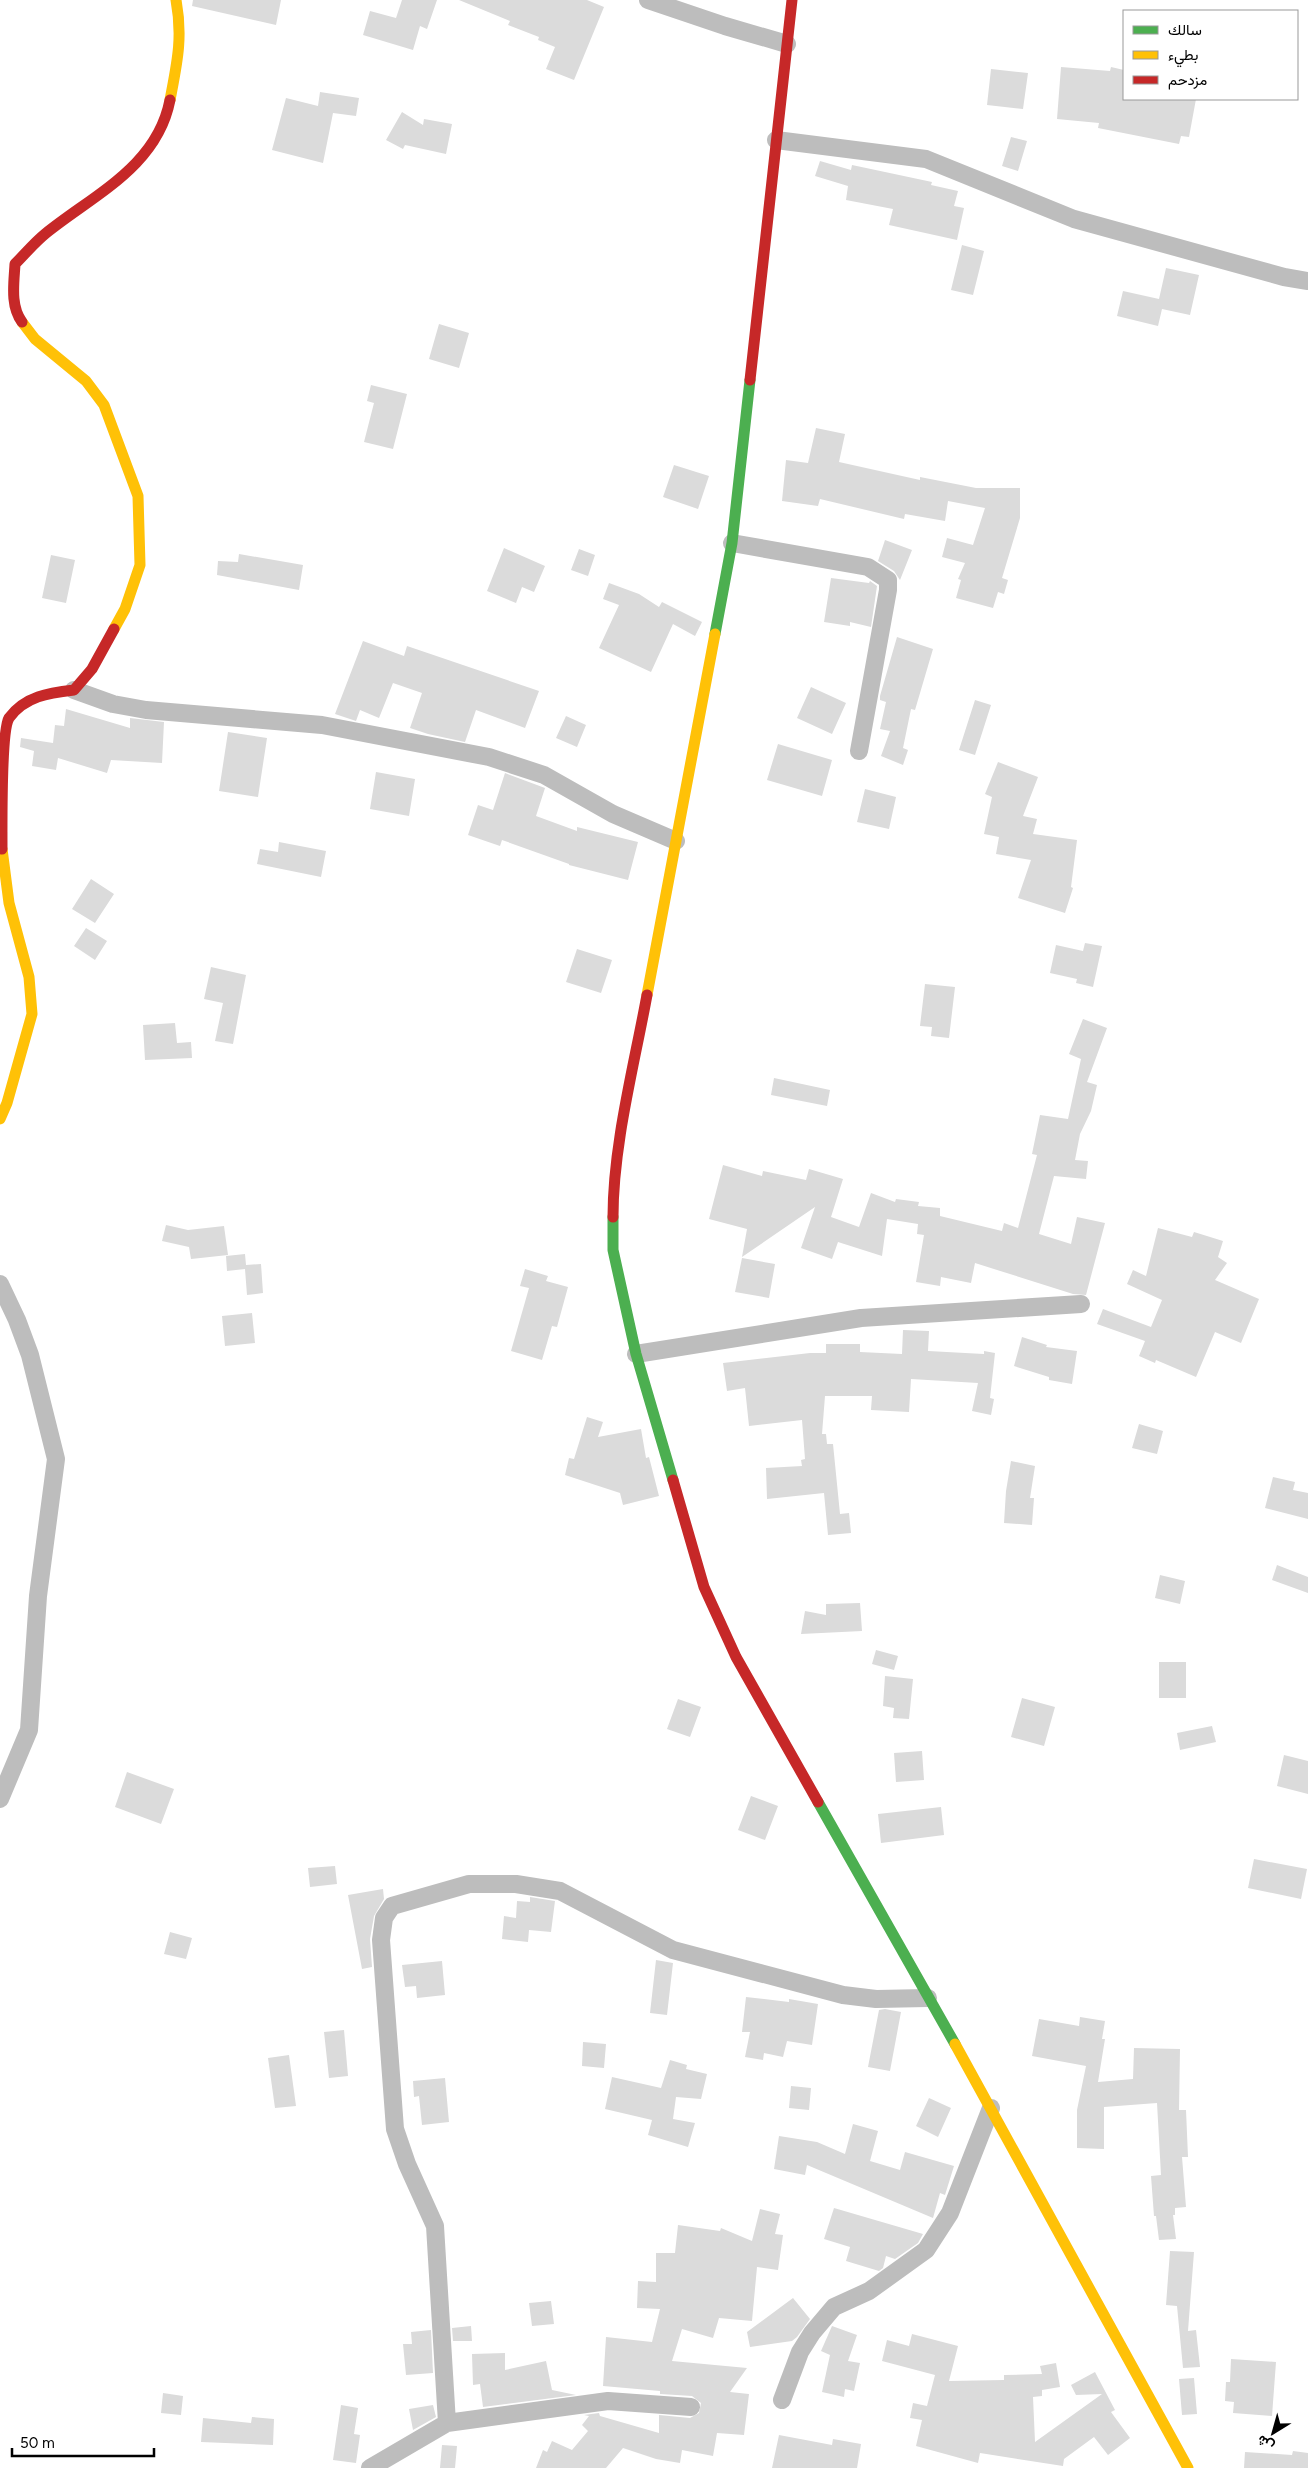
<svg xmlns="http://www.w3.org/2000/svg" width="1308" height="2468" font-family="Figtree,Vazirmatn,sans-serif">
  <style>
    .building { fill: #dbdbdb }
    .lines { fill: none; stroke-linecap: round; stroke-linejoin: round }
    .street { stroke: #bdbdbd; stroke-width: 18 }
    .fast { stroke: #4caf50; stroke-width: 11 }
    .slow { stroke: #ffc107; stroke-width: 11 }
    .jam { stroke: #c62828; stroke-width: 11 }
  </style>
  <rect width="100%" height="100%" fill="#fff"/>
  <path class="building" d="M193,0h88l-5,25 -84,-19z
    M402,0h35l-10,29 -7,-3 -7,24 -50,-15 7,-24 26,7z
    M459,0h128l17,7 -30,73 -28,-11 9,-22 -17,-7 1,-3 -31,-12 2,-4z
    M1061,67l49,4 1,-4 13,3v29h72l-7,38 -8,-1 -2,8 -81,-16 1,-5 -42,-4z
    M991,69l37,4 -5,36 -36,-4z
    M320,92l39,6 -3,18 -23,-3 -10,50 -51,-13 14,-52 32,8z
    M402,112l21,13 1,-6 28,5 -6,30 -41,-9 -2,4 -17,-9z
    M1011,137l16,4 -9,30 -16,-5z
    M820,161l31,9 1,-5 33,7 47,10 -1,3 27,6 -4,15 10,2 -7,32 -68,-15 4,-16 -47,-9 2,-14 -33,-10z
    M962,245l22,6 -11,44 -22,-5z
    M1166,268l33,7 -9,40 -28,-6 -4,17 -41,-10 6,-25 36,8z
    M439,324l30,9 -10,35 -30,-9z
    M371,385l36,9 -14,55 -29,-7 10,-39 -7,-2z
    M816,428l29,6 -6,28 81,18v-3l56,11h44v30l-18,60 6,2 -4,14 -6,-2 -5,16 -37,-10 5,-18 -3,-1 7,-16 -23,-6 5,-19 26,7 12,-37 -37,-7 -3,20 -40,-7 -1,5 -84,-20 -2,7 -36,-5 4,-41 22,3z
    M674,465l35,11 -11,33 -35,-12z
    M885,540l27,10 -12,30 -6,-9 -16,-10z
    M504,548l41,18 -11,26 -12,-5 -6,16 -29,-12z
    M579,549l16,6 -7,21 -17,-6z
    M239,554l64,11 -4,25 -82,-15 1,-14 20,1z
    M51,555l24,5 -9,43 -24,-5z
    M831,578l38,5 1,-2 7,5 -6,41 -21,-5v4l-26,-4z
    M609,583l30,11 20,13 3,-5 40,20 -7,14 -22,-12 -22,48 -52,-24 20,-43 -16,-6z
    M897,637l36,12 -18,61 -4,-1 -8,39 5,2 -5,15 -22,-9 9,-25 -10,-2 6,-27 -6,-2v-4z
    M363,641l41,15 3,-10 132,45 -14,37 -49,-18 -11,32 -37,-8 -18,-6 12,-35 -29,-10 -14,35 -19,-8 -4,11 -21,-7z
    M811,687l35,16 -14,31 -35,-16z
    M975,700l16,5 -16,50 -16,-5z
    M66,709l64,19v-10l34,4 -2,41 -51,-3 -4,13 -49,-15 -2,12 -24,-4 2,-15 -14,-4 1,-9 32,5 2,-18 9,1z
    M566,716l20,9 -9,22 -21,-9z
    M228,732l39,6 -9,59 -39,-6z
    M778,744l54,16 -10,36 -55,-16z
    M998,762l40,15 -15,39 14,3 -4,15 44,6 -6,47 2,1 -8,25 -47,-15 13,-38 -35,-6 3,-17 -15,-3 8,-37 -7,-3z
    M376,772l39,7 -6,37 -39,-7z
    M505,773l40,15 -9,28 41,15v-4l61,15 -10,38 -59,-15v-1l-67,-24 -2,6 -32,-11 10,-30 15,5z
    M865,789l31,8 -7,32 -32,-7z
    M279,842l47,9 -5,26 -64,-13 3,-15 18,3z
    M91,879l23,15 -19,29 -23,-14z
    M86,928l21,13 -12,19 -21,-14z
    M1085,943l17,3 -9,41 -17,-4 1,-4 -27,-6 6,-28 27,6z
    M577,949l35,11 -11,33 -35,-11z
    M211,967l35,8 -13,69 -18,-3 8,-38 -19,-4z
    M925,984l30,3 -6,51 -18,-2 1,-9 -12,-1z
    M1083,1019l24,9 -20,54 10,3 -6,26 -11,23 -5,26 13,1 -2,18 -32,-3 -15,58 32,10 6,-27 28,6 -19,72 -13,-1 -98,-31 -4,20 -30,-6 -1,9 -24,-4 8,-47 -7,-1 1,-10 -31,-5 -5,37 -44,-14 -6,17 -31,-11 14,-41 -73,50 5,-28 -38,-10 14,-54 39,11 1,-5 43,9 3,-11 34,10 -12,38 28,10 12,-34 24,9 1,-3 23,3 -1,4 22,2v8l62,15 2,-8 14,5 19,-73 -5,-1 8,-39 28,4 13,-60 -12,-5z
    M175,1023l2,20 14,-1 1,16 -47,2 -2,-35z
    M774,1078l56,12 -3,16 -56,-11z
    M166,1225l22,5 36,-4 4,29 -37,4 -2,-12 -27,-6z
    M1158,1228l34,9 2,-5 29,9 -5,16 9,6 -12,17 44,19 -18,44 -26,-11 -19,45 -40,-17 -1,3 -16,-7 6,-15 -48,-17 6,-15 48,18 11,-27 -35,-16 6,-14 13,6z
    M245,1254l1,11 15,-1 2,29 -16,2 -2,-26 -18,2 -1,-15z
    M742,1258l33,6 -6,34 -34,-6z
    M525,1269l23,7 -2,5 22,6 -11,40 -5,-1 -10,34 -31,-9 18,-63 -9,-2z
    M252,1313l3,30 -30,3 -3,-30z
    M903,1330l26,1 -1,20 56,3v-3l11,2 -5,45 4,1 -3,16 -19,-4 6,-28 -67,-4 -2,33 -38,-2 1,-14h-47l-3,38h4l1,10h6l7,70 9,-1 2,20 -23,2 -4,-42 -57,6 -1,-31 36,-2 -1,-6 4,-1 -3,-39 -53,6 -4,-38 -18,3 -4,-28 87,-10h16v-9h34v8l42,2z
    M1022,1337l25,8 -1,2 31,4 -5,33 -23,-4v-3l-35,-11z
    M587,1417l16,5 -5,15 43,-8 5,29 3,-1 10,39 -36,9 -3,-12 -55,-18 4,-17 5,1z
    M1139,1424l24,7 -6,23 -25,-6z
    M1011,1461l24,5 -5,32h4l-2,27 -28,-2 2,-32z
    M1273,1477l22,5 -2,8 15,3v26l-43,-11z
    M1277,1565l31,12v16l-36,-13z
    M1160,1575l25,6 -5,23 -25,-6z
    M860,1603l2,28 -61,3 4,-23 21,4v-11z
    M876,1650l22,6 -4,14 -22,-6z
    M1159,1662h27v36h-27z
    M885,1676l28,3 -4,40 -16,-1 1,-10 -11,-2z
    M1022,1698l33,9 -11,39 -33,-9z
    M678,1699l23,8 -11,30 -23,-8z
    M1212,1726l4,16 -36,8 -3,-17z
    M922,1751l2,29 -28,2 -2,-29z
    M1284,1755l24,6v33l-31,-8z
    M127,1772l47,17 -13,35 -46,-17z
    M751,1796l27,10 -13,34 -27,-10z
    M941,1807l3,28 -63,8 -3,-29z
    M1254,1859l53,10 -6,30 -53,-11z
    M335,1866l2,18 -27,3 -2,-19z
    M383,1889l1,10 -10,17 -4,23 2,28 -10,2 -14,-74z
    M530,1897l25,4 -4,31 -22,-2 -1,12 -26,-3 2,-23 12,2 1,-17 13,1z
    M170,1932l22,6 -6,21 -22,-5z
    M656,1960l17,3 -6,52 -17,-2z
    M442,1961l3,34 -28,3 -1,-12 -11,1 -3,-22z
    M746,1997l43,5v-3l29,5 -6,41 -25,-4 -4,16 -19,-4 -1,7 -18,-3 5,-25h-8z
    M885,2009l16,3 -11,59 -22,-4 11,-57z
    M1080,2017l25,4 -3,18h3l-7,43 35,-3 1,-31 46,1 -1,61h7l2,47h-6l4,50 -11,1v7h-2l3,24 -17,1 -3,-24h-2l-3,-40 10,-1 -4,-72 -53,4v42l-27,-1v-38l9,-44 -54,-10 7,-37 40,7z
    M344,2030l4,46 -19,2 -5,-46z
    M583,2042l23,2 -2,24 -22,-2z
    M289,2055l7,51 -21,2 -7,-50z
    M670,2060l17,5 -1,4 21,5 -6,25 -25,-2 -3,22 22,4 -7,24 -40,-12 4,-15 -47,-11 7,-32 49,11z
    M445,2078l4,44 -27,3 -3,-29 -5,1 -1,-16z
    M791,2086l20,2 -2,22 -20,-2z
    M929,2098l22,10 -13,29 -22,-11z
    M853,2124l25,7 -8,30 30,9 5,-18 49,14 -9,29 -5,-2 -7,25 -126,-53 -2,10 -31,-6 5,-33 38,6 28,12z
    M834,2208l89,26 -5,9 -23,16 -9,-3 -3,12 -4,3 -33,-10 4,-14 -26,-8z
    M760,2209l20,5 -5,20 8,1 -5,35 -21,-3 -5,54 -33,-3 -6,20 -31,-9 -10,32 75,7 -17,24 19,2 -5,41 -27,-2 -4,23 -31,-6 -2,13 -24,-4 -33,-11 -17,20h-70l7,-18 4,2 5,-11 20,9 16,-19 -6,-6 7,-9 -5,-1 15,-2 1,3 59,17v-18l31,3 9,-5 2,-10 -9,-7 -32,-2v-3l-57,-5 3,-49 46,5 8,-33 -23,-1 1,-27 18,1v-29h19l3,-28 42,6 1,-3 31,13z
    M1170,2251l24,1 -6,79 8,-1 4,37 -17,1 -6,-62 -11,-1z
    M793,2298l17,21 -13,18 -5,4 -42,6 -3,-15z
    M551,2301l3,23 -22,2 -3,-23z
    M471,2326l1,15h-19l-1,-13z
    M832,2326l25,9 -9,26 12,2 -6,28 -9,-2 -1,8 -22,-5 8,-37 -9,-4z
    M431,2330l2,43 -27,2 -3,-31h9l-1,-12z
    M912,2334l46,12 -9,35 55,-1v-5l38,-1 -2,-8 16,-3 4,24 -18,3v6l-9,1 2,45 67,-48 -26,1 -5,-10 24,-13 20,38 -4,2 19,26 -22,17 -14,-18 -30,22 -1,7 -83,-13 -2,10 -62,-17 6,-26 -12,-2 3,-15 14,3 8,-31 -53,-14 5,-21 22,6z
    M505,2353v17l41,-9 6,29 24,5 -93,12 -3,-23 -7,1 -1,-31z
    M1231,2359l45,3 -4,54 -39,-3 1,-11 -9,-1 1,-19h4z
    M1194,2378l3,36 -15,1 -3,-36z
    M163,2393l20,3 -2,19 -20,-2z
    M341,2405l17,3 -4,26 6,1 -4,28 -23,-3z
    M433,2405l3,12 -23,13 -4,-21z
    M252,2417l22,2 -1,26 -72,-3 2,-24 48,5z
    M779,2435l53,10 1,-6 28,5 -4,24h-85z
    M442,2445l15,1 -2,22h-15z
    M1293,2451l15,2v15h-64l1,-16 47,3z"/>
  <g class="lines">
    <path class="street" d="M648,0l77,26 62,18
      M776,140l150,19 148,60 210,58 24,4
      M732,543l136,24 20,13v10l-29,161
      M74,690l39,14 33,6 176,15 167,32 55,18 69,39 63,27
      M0,1284l17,36 13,35 26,104 -18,137 -9,134 -29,69
      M636,1354l225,-36 220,-14
      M782,2400l18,-48 12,-19 22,-26 35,-16 57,-41 24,-37 41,-105
      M447,2423l-12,-197 -28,-62 -12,-35 -14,-189 3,-22 8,-12 77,-22h47l44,7 113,59 170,45 33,4 52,-1
      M370,2468l77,-45 161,-22 83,6"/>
    <path class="fast" d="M715,634l17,-91 18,-163
      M613,1217v33l23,104 37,126
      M818,1802l137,242"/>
    <path class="slow" d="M170,100c7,-37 13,-62 6,-100
      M22,322l13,17 51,42 18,24 34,91 2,69 -15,44 -11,20
      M647,995l68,-361
      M0,1119l7,-16 25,-89 -3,-37 -20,-74 -7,-54
      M955,2044l233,424"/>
    <path class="jam" d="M22,322c-12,-16 -8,-39 -7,-58 10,-10 19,-21 30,-30 48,-39 112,-67 125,-134
      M750,380l42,-380
      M2,849c0,-21 -1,-118 7,-131 16,-22 40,-25 65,-28l18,-21 22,-40
      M613,1217c0,-72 21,-151 34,-222
      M673,1480l31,107 32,70 82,145"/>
  </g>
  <rect x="1123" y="10" width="175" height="90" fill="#ffffff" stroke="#999999"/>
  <rect x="1133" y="26" width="25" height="8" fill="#4caf50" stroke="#999999"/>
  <text x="1168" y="35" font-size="15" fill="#000000">سالك</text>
  <rect x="1133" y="51" width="25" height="8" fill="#ffc107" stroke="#999999"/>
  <text x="1168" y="60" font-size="15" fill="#000000">بطيء</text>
  <rect x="1133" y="76" width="25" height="8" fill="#c62828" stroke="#999999"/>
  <text x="1168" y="85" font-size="15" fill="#000000">مزدحم</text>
  <g transform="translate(1273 2433) rotate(217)" stroke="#ffffff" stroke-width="4" paint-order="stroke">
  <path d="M0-4L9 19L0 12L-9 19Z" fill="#000000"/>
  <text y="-8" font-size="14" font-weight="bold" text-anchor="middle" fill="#000000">ش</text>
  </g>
  <path d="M12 2448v8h142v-8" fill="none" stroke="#000000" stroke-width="2.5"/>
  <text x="20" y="2448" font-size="15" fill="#000000" stroke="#ffffff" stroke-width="4" paint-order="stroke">50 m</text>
</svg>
